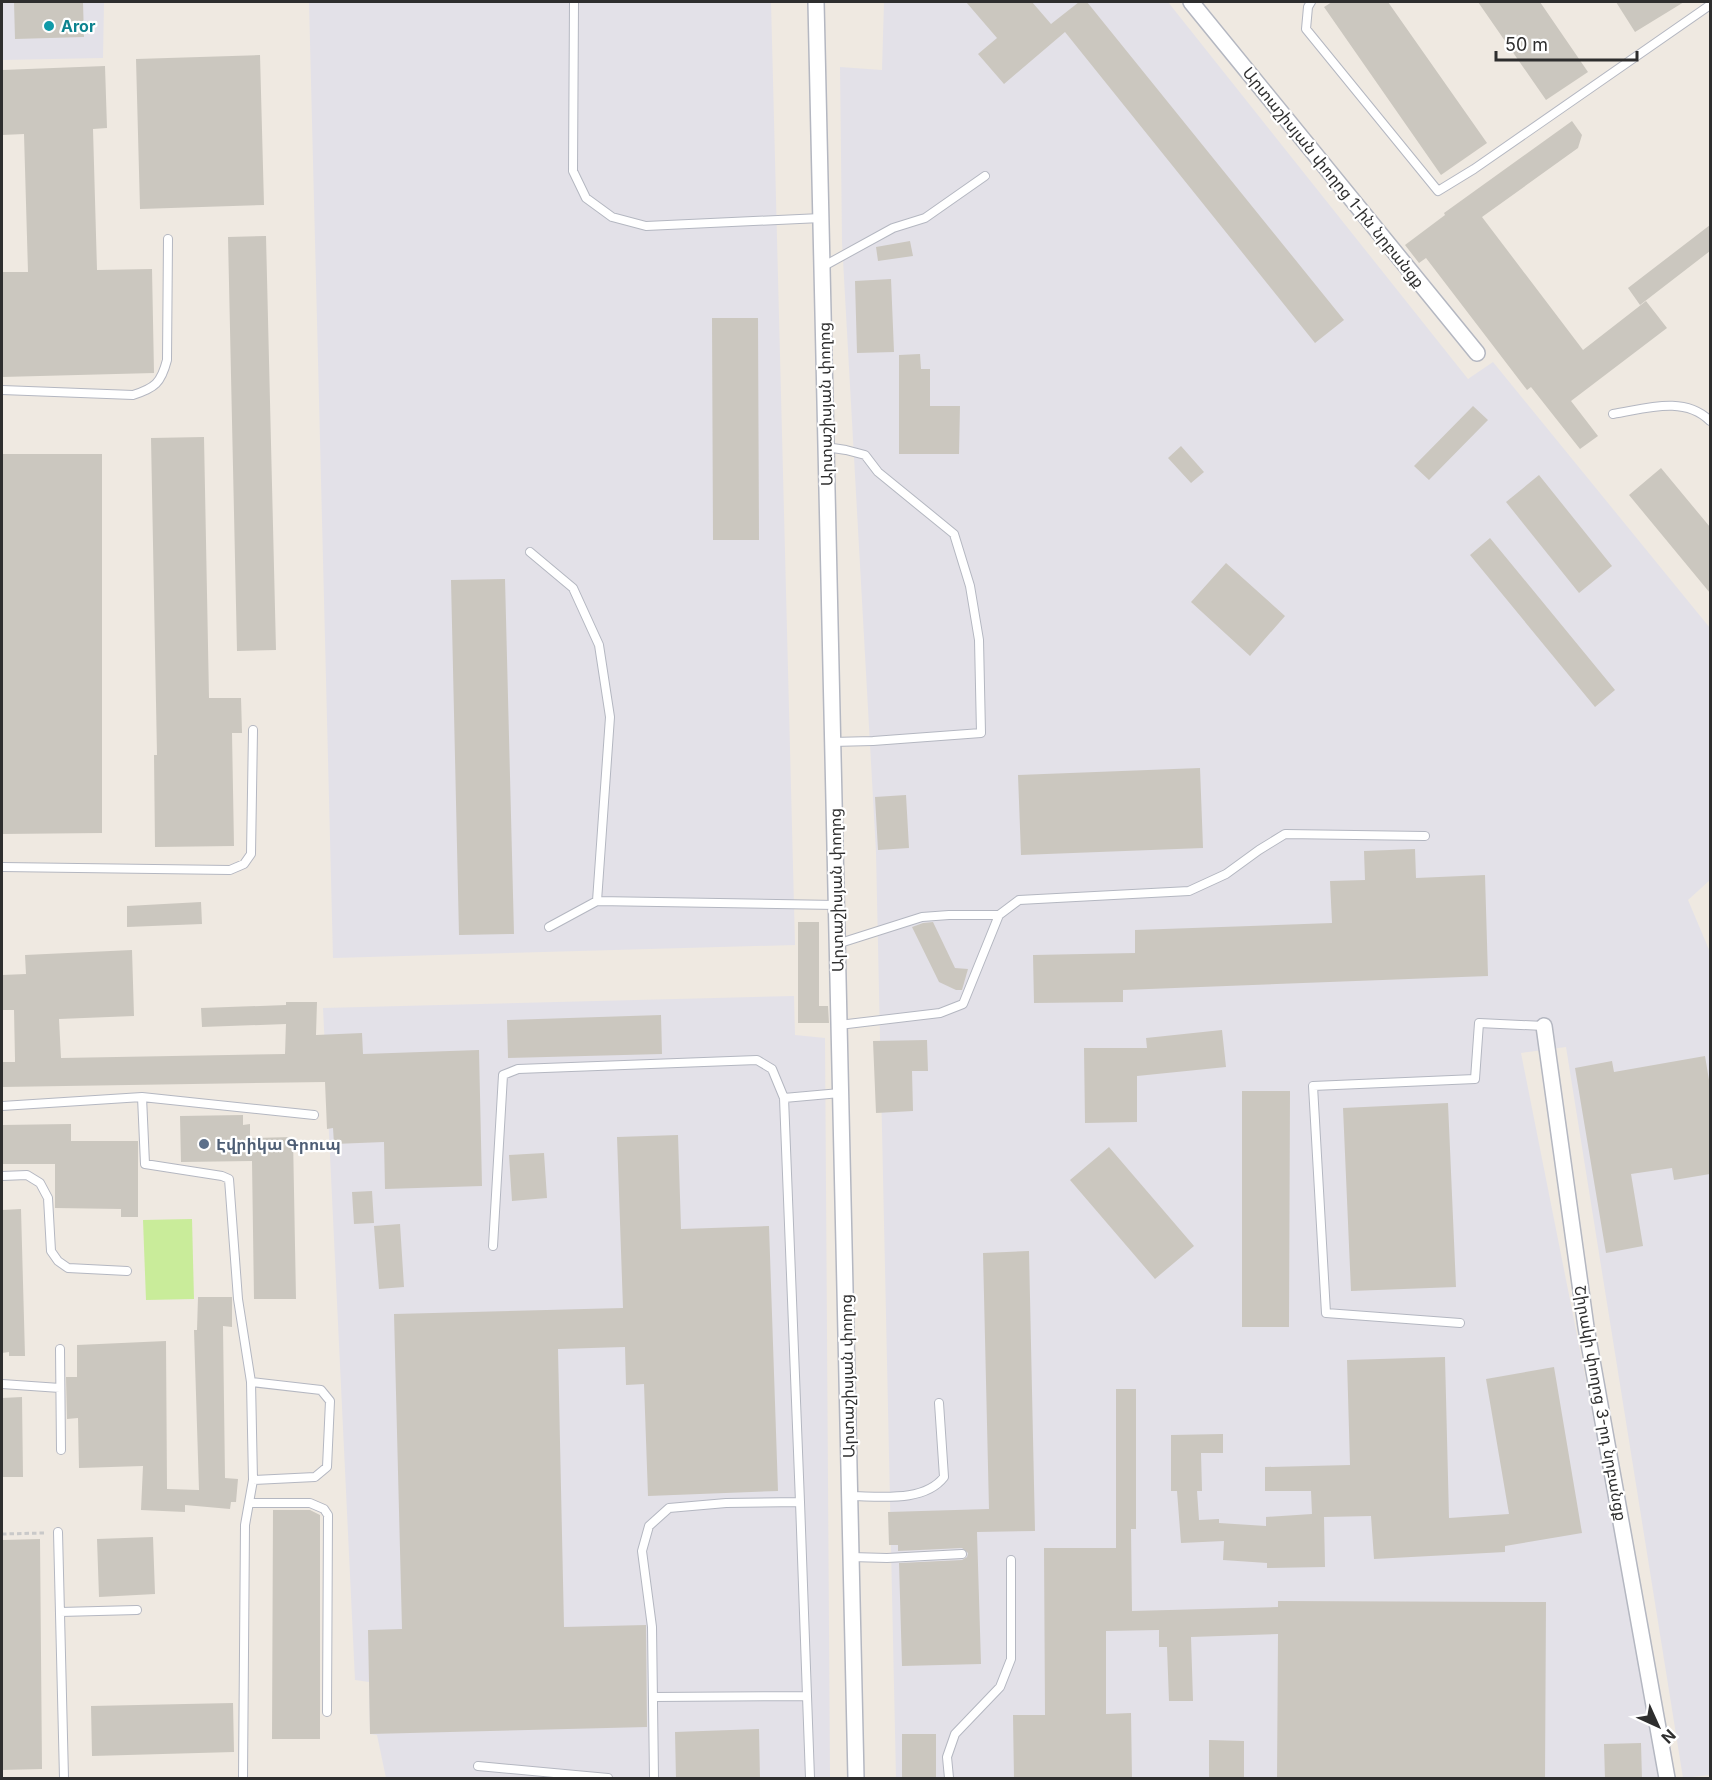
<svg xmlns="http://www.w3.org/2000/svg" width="1712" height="1780" font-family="Inter,'Noto Sans Armenian',sans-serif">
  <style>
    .industrial { fill: #e3e1e8 }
    .pitch { fill: #c9ec9a }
    .building { fill: #cbc7bf }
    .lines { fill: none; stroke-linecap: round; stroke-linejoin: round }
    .service-casing { stroke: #b4b7c1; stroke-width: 10 }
    .minor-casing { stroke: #b4b7c1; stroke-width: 18 }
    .path { stroke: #c9c9c9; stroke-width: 3; stroke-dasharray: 4.5 3; stroke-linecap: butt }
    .service { stroke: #fff; stroke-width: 8 }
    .minor { stroke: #fff; stroke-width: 15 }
    .culture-dot { fill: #0f9aa8; stroke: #fff; stroke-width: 2 }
    .service-dot { fill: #5c6f8a; stroke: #fff; stroke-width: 2 }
    .labels { text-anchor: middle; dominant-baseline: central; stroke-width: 4.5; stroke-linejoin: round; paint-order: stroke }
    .culture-label { font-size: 16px; font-weight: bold; fill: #0d838f; stroke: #fff; text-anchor: start }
    .street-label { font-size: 16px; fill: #2e2e2e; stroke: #fff }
    .service-label { font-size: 16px; font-weight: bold; fill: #4e5e75; stroke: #fff; text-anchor: start }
  </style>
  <rect width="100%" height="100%" fill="#efe9e1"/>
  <path class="industrial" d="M2,2h102l-1,56 -101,2z
    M309,2h462l24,943 -462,13z
    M884,2h284l300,377 25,-17 217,266v252l-22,20 22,52v823l-27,3 -117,-731 -45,6 101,509 30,165 7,51h-763l-20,-926 -34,-610 -2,-175 42,3z
    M794,996l1,39 30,3 5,740h-444l-9,-43 -7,-1 -1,-52 -14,-2 -32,-672z"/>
  <path class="pitch" d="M192,1219l2,80 -48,1 -3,-80z"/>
  <path class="building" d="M14,2h69l1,35 -69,2z
    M966,2h66l19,22 28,-22h8l257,318 -29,23 -250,-311 -61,52 -26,-30 19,-16z
    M1332,2h56l99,141 -46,32 -117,-168z
    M1478,2h62l48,70 -42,28z
    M1616,2h68l-49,30z
    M260,55l4,150 -124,4 -4,-150z
    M105,66l2,62 -14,1 4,141 55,-1 2,104 -152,4v-105h26l-4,-138 -22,1v-65z
    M1572,121l10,14 -4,13 -96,69 101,133 63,-49 21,27 -96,73 27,35 -18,13 -49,-62 -4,3 -101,-132 -7,5 -14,-18 40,-30 -1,-2z
    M1710,225v26l-70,54 -12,-17z
    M266,236l10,414 -39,1 -9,-414z
    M910,241l3,15 -35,5 -2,-14z
    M891,279l3,73 -37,1 -2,-72z
    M712,318h46l1,222h-46z
    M920,354l1,15h9v37h30l-1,48h-60v-99z
    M1473,406l15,14 -59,60 -15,-14z
    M204,437l5,261h32l1,35h-10l2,113 -79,1 -1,-92h3l-6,-317z
    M1181,446l23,26 -13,11 -23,-25z
    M2,454h100v379l-100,1z
    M1661,468l49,59v66l-81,-98z
    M1539,475l73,91 -33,27 -73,-91z
    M1490,538l125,152 -20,17 -125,-152z
    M1226,563l59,53 -35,40 -59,-54z
    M505,579l9,355 -55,1 -8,-355z
    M1200,768l3,80 -182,7 -3,-80z
    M906,795l3,53 -31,2 -3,-53z
    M1415,849l1,29 69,-3 3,101 -365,14v12l-89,1 -1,-48 102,-2v-23l197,-7 -2,-42 35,-1 -1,-29z
    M201,902l1,22 -75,3v-21z
    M798,922h21v84h9l1,17h-31z
    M933,922l22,46 13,1 -6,21h-6l-17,-8 -27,-55 11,-4z
    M132,950l2,66 -75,3 2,39 224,-4 1,-30 -84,3 -1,-19 85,-3v-3h31l-1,33 46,-2 1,21 116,-4 3,136 -97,3 -1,-47 -50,2 -1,-16 -6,1 -2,-47 -323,5v-25h13v-3l-1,-49h-12v-35l24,-1 -1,-19z
    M661,1015l1,39 -154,4 -1,-38z
    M1222,1030l4,37 -89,9v46l-52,1 -1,-75h63l-1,-10z
    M927,1040l1,31h-16l1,40 -37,2 -3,-72z
    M1705,1056l5,30v88l-36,6 -2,-12 -41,6 12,72 -37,7 -31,-185 37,-7 2,11z
    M1242,1091h48l-1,236h-47z
    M1448,1103l8,184 -105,4 -8,-183z
    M243,1115v10l7,-1v14l43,-1 3,162h-42l-2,-138 -71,1 -1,-46z
    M71,1124v17h67v76h-17v-8l-66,-1v-44h-53v-39z
    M678,1135l3,94 88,-3 9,265 -130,5 -4,-112 -18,1 -1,-38 -67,2 6,278 82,-2 1,102 -277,7 -2,-104 34,-1 -8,-315 229,-6 -6,-171z
    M1109,1147l85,99 -39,33 -85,-99z
    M544,1153l3,45 -35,3 -3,-46z
    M372,1191l2,32 -20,1 -2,-32z
    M21,1209l4,147h-16v-4l-7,1v-143z
    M400,1224l4,63 -25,2 -5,-63z
    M1029,1251l6,280 -58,1 4,132 -79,2 -3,-103 63,-3 5,-3 1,-4 -6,-5 -64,3v-6h-9l-1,-33 101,-3 -6,-256z
    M198,1297h34v30l-9,-1 2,152 13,1 -2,23h-5l-1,7 -45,-4v7l-44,-2 2,-44 -64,2 -1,-50 -11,1 -1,-42h11v-32l89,-4 1,148 32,1 -5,-160h3z
    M1445,1357l4,161 60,-4 -23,-135 68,-12 28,166 -77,13v6l-131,7 -3,-43 -47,1 1,50 -58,1v-5l-44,-3 1,-19 -43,2 -4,-52h-6v-56l52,-1v19h-22l1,38h-5l2,29 20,-1v4l47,3v-9l46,-3 -1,-23h-46v-24l85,-2 -3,-105z
    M1116,1389h20v140h-5l1,82 146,-4v-6l268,1 -1,177h-268l1,-145 -87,3 2,64h-24l-2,-54h-8v-17l-53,1v83l25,-1 1,66h-118l-1,-64h32l-1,-167h72z
    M22,1397l1,80h-21v-79z
    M273,1510h37l10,5v224h-48z
    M153,1537l2,57 -56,3 -2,-58z
    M40,1539l2,230 -40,1v-230z
    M233,1703l1,49 -142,4 -1,-50z
    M759,1729l1,50h-84l-1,-47z
    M902,1734h34v45h-34z
    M1209,1740l35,1v38h-35z
    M1641,1743l1,36h-37l-1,-35z"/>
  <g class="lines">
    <defs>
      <path id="service" d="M574,2l-1,169 13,27 26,19 34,9 175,-8
        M1311,2l-3,5 -2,22 132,162 36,-22 236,-164
        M822,267l71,-39 32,-10 60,-42
        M2,390l131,5c22,-7 28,-12 34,-35l1,-121
        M1613,414c32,-5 71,-19 97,7
        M826,447l20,3 19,5 13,17 76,62 16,52 9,54 2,93 -108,8 -41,1
        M530,552l43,36 26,57 11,72 -13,184
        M2,867l228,3 14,-6 7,-10 2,-124
        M549,927l48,-26 239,4
        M837,944l85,-27 27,-2h50
        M839,1025l101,-12 23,-9 36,-89 20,-15 170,-9 37,-17 33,-24 26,-16 140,2
        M142,1097l3,67 77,12 7,3 9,120 13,83 2,98 -8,45 -2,253
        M784,1098l56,-5
        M2,1106l140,-9 172,18
        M2,1176l25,-1 13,8 8,15 3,53 7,10 10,7 59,3
        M493,1246l10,-171 15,-6 239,-9 15,9 12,29 16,404 -74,1 -57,5 -20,18 -7,25 10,76 2,151
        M1460,1323l-134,-10 -13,-227 162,-7 4,-56 65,3
        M60,1349l1,101
        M251,1382l70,8 9,11 -3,66 -12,10 -62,3
        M2,1384l58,4
        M849,1496c30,0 75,7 95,-19l-5,-74
        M249,1503h61l14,6 4,6 -1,197
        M58,1532l6,246
        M851,1557l36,1 75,-4
        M60,1612l77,-2
        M807,1696l3,82
        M653,1697l154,-1 -7,-194
        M478,1766l130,12
        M949,1778l-2,-21 8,-23 45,-47 11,-28v-99"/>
      <path id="minor" d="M816,2l40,1776
        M1191,2l286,351
        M1544,1026l42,301 81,451"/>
    </defs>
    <use href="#service" class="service-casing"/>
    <use href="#minor" class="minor-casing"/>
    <path class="path" d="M2,1534l42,-1"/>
    <use href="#service" class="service"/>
    <use href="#minor" class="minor"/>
  </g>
  <circle class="culture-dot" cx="49" cy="26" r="6"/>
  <circle class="service-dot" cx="204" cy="1144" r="6"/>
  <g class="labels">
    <g class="culture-label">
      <text x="61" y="26">Aror</text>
    </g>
    <g class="street-label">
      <text transform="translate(1334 177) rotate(51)">Արտաշիսյան փողոց 1-ին նրբանցք</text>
      <text transform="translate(825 404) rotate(-91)">Արտաշիսյան փողոց</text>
      <text transform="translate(836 890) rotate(-91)">Արտաշիսյան փողոց</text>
      <text transform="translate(847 1376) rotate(-91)">Արտաշիսյան փողոց</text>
      <text transform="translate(1601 1403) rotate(80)">Շիրակի փողոց 3-րդ նրբանցք</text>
    </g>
    <g class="service-label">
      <text x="216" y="1144">Էվրիկա Գրուպ</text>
    </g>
  </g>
  <rect width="1712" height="1780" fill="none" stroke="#2e2e2e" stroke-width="6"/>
  <g transform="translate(1658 1726) rotate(135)" stroke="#ffffff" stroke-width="4.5" paint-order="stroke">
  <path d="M0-4.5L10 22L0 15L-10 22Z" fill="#2e2e2e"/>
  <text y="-9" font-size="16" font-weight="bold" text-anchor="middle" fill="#2e2e2e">N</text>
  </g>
  <path d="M1496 51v9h141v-9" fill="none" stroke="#2e2e2e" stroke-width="3"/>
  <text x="1505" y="51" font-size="18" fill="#2e2e2e" stroke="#ffffff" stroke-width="4.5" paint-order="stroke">50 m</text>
</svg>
